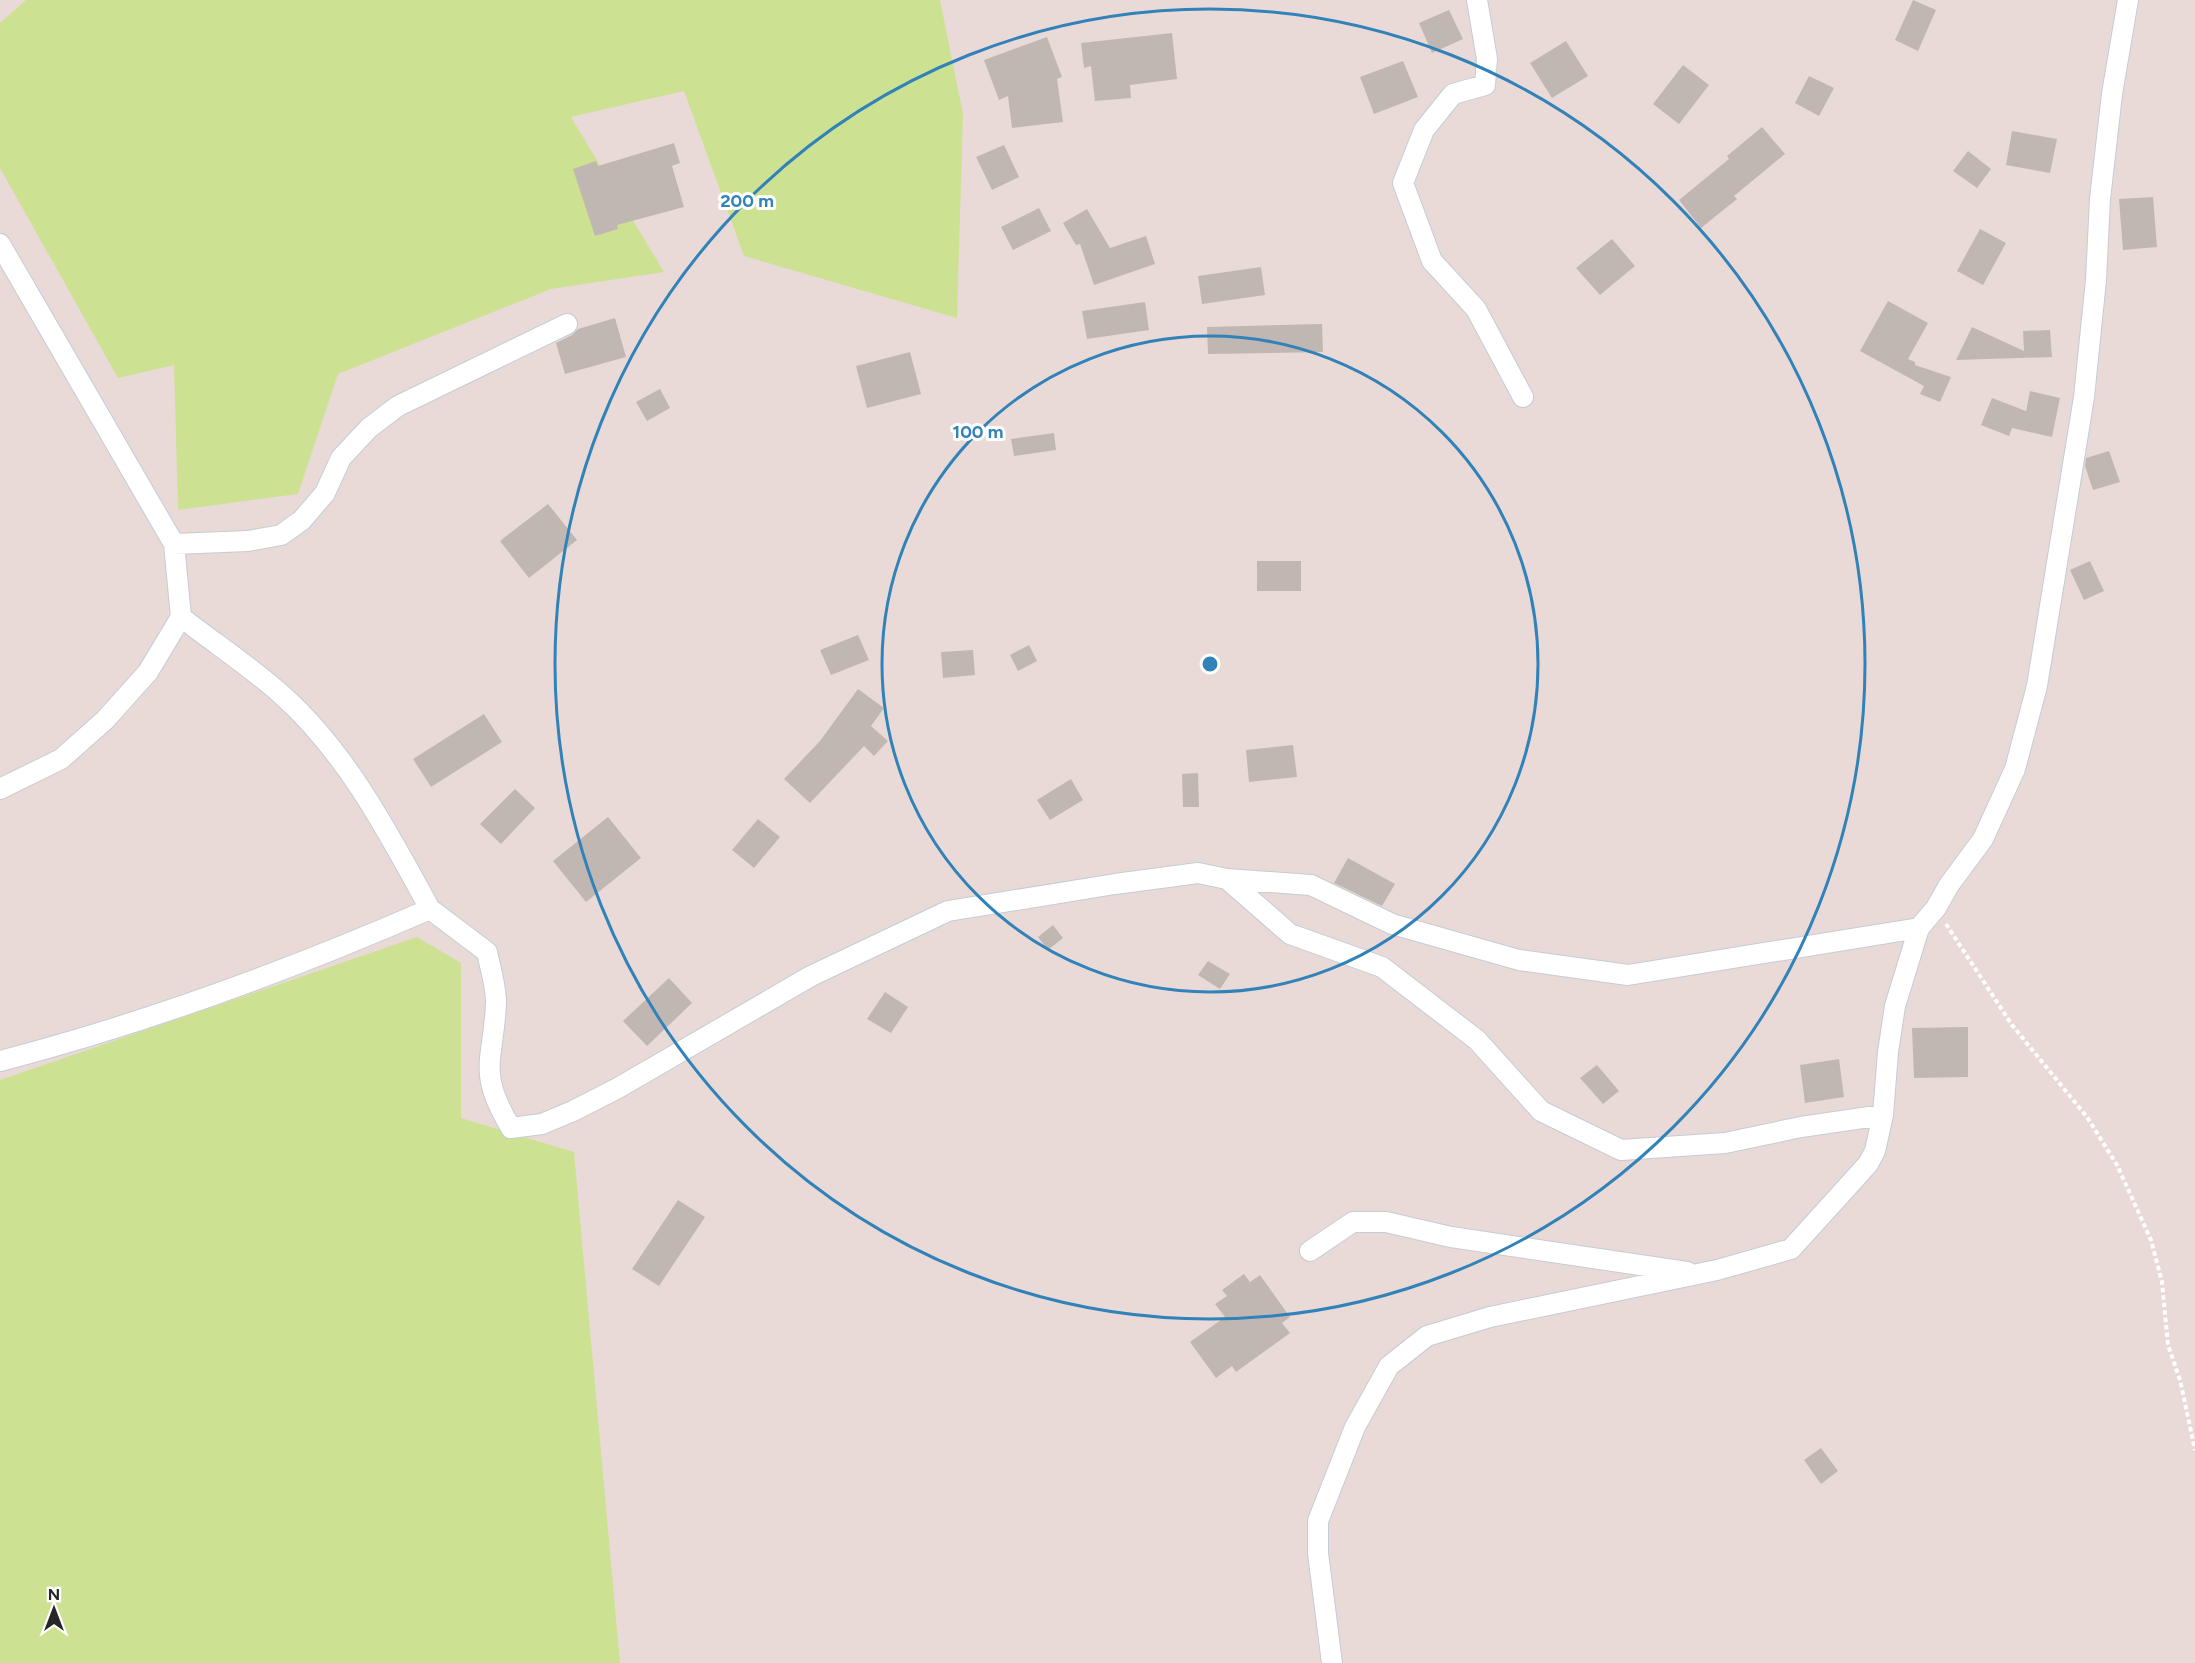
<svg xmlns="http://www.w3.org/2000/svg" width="2195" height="1663" font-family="Figtree,sans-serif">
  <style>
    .green { fill: #cde193 }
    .building { fill: #c0b7b3 }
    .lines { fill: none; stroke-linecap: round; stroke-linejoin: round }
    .minor-casing { stroke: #c3cdd5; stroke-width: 22 }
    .path { stroke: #fff; stroke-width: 4; stroke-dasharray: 4.5 3; stroke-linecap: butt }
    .minor { stroke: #fff; stroke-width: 20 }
    .ring { fill: none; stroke: #3182b9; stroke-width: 3 }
    .centre { fill: #3182b9; stroke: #fff; stroke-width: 3 }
    .ring-label { font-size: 18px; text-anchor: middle; font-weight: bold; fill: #3182b9; stroke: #fff; stroke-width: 6; stroke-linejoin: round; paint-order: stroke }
  </style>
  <rect width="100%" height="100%" fill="#e9dad7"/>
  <path class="green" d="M26,0h914l23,114 -6,204 -213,-62 -60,-165 -113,26 93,155 -113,17 -213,85 -40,120 -120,16 -4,-145 -56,13 -118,-210v-145z
    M417,937l44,26v155l113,34 46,511h-620v-583z"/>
  <path class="building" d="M1913,0l23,10 -18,41 -23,-11z
    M1449,10l14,29 -31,14 -13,-30z
    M1172,33l5,46 -47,6 1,13 -36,3 -4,-35 -7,2 -3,-25z
    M1047,37l15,40 -5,2 6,43 -51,6 -4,-32 -9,4 -15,-40z
    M1566,41l22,35 -36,22 -22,-35z
    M1403,61l15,36 -44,17 -14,-37z
    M1683,65l26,20 -30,39 -26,-20z
    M1809,76l25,12 -15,28 -24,-13z
    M1762,127l23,27 -51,42 3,3 -36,29 -22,-28 50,-41 -2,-3z
    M2012,131l45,8 -7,34 -44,-8z
    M674,143l6,20 -8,3 12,41 -67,18 1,4 -23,7 -22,-67 23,-8 2,5z
    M1004,145l15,32 -27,13 -16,-33z
    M1968,151l23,18 -14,19 -24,-17z
    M2153,197l4,50 -34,3 -4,-51z
    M1039,208l12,23 -38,19 -12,-23z
    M1087,209l23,39 36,-12 9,28 -61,21 -14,-41 -4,1 -13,-22z
    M1980,229l26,14 -23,42 -26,-14z
    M1612,239l23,27 -35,29 -24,-27z
    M1261,267l4,28 -63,9 -4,-28z
    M1888,301l40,22 -20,36 7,3v3l36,12 -11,25 -20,-8 4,-8 -64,-35z
    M1145,302l4,28 -62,9 -5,-28z
    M615,318l11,39 -61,17 -9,-31 16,-8 6,-6z
    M1322,324l1,28 -115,2 -1,-27z
    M1972,327l52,24 -1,-20 27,-1 2,27 -96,3z
    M910,352l11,42 -54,14 -11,-42z
    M660,389l10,19 -23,13 -11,-19z
    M2030,391l30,7 -8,39 -40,-9 -3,8 -28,-11 11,-27 34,13z
    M1054,433l2,17 -42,6 -3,-17z
    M2109,451l11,31 -27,8 -8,-24 1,-8z
    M548,504l29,36 -48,38 -29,-37z
    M1257,561h44v30h-44z
    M2090,561l14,30 -20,9 -14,-30z
    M858,635l11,25 -38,15 -11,-25z
    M1029,645l8,16 -19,10 -8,-16z
    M973,650l2,25 -32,3 -2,-26z
    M858,689l26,19 -13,18 17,15 -14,15 -10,-10 -54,57 -26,-24 36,-38z
    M484,714l18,28 -71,45 -18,-28z
    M1293,745l4,32 -48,5 -3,-32z
    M1198,773l1,34h-16l-1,-33z
    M1071,779l12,21 -33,20 -13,-20z
    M515,789l20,19 -34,36 -21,-20z
    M608,817l33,41 -55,44 -33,-41z
    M758,819l22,18 -26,31 -22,-18z
    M1348,858l47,26 -13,22 -48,-23z
    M1053,925l10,13 -15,12 -10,-13z
    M1208,961l22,13 -10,15 -22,-14z
    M669,978l23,25 -45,43 -24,-25z
    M885,992l23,15 -17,26 -24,-14z
    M1968,1027v50l-54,1 -2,-50z
    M1839,1059l5,38 -39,6 -5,-38z
    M1597,1065l22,26 -16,13 -23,-26z
    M678,1200l27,17 -46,69 -27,-17z
    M1244,1274l6,8 10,-7 30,42 -8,6 8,10 -54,39 -4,-6 -16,12 -26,-36 35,-25 -10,-13 12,-8 -5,-6z
    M1821,1448l17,23 -17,13 -17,-24z"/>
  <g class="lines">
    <defs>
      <path id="minor" d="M1477,0l10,59 -2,26 -32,9 -29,36 -21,53 29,78 44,48 47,88
        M0,244l174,300 7,73 -33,55 -43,48 -44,39 -61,30
        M174,544l74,-3 33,-6 21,-15 23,-27 16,-35 28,-30 29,-22 169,-82
        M181,617c33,26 70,50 101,78 65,58 107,139 148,214
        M1227,879l63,55 92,33 95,73 64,71 80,39 104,-7 76,-16 82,-12
        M0,1061c147,-38 290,-91 430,-152l57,43c3,15 9,34 9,50 -2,59 -20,68 15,126l31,-4 31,-13 45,-23 193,-112 137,-65 167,-27 83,-11 29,6 84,6 81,39 127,36 109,15 291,-47
        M1310,1251l43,-29h33l65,15 236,35
        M1332,1663l-14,-110v-32l37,-94 34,-61 38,-30 63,-19 227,-47 74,-21 77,-85 7,-13 8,-36 5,-63 7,-46 24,-78 17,-20 13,-23 34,-46 32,-70 22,-83 47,-289 12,-117 4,-81 12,-105 16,-94"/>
    </defs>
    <use href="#minor" class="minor-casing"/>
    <path class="path" d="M1946,924l66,101 75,92 30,48 34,75 11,42 6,63 12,35 15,70"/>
    <use href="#minor" class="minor"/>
  </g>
  <g class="ring">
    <circle cx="1210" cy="664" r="328"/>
    <circle cx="1210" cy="664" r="655"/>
  </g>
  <circle cx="1210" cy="664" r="9" class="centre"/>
  <g class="ring-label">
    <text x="747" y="207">200 m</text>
    <text x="978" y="438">100 m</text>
  </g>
  <g transform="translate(54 1609)" stroke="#ffffff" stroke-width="4.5" paint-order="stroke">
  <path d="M0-4.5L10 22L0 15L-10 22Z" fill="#262626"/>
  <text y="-9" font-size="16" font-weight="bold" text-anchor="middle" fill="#262626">N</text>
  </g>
</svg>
